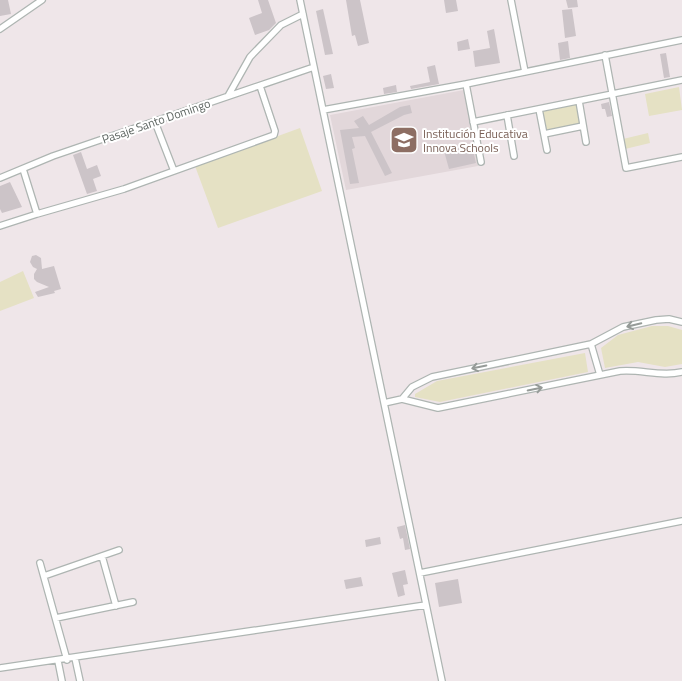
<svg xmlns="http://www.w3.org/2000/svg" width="682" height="681" font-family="'Titillium Web',sans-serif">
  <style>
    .education { fill: #e2d7da }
    .green { fill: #e5e1c4 }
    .building { fill: #ccc4c8 }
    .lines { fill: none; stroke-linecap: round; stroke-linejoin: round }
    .street-casing { stroke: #aeb5b2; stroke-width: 8 }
    .street { stroke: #fff; stroke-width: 5.5 }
    .oneway { stroke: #969b98 }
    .labels { text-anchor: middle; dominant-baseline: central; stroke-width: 4; stroke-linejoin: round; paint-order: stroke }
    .street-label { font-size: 12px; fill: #5d6561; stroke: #fff }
    .education-label { font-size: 12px; fill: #785e54; stroke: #fff; text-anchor: start }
  </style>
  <rect width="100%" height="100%" fill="#efe6e9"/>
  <path class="education" d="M464,90l14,76 -132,24 -16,-75z"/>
  <path class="green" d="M679,87l3,23 -33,6 -4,-22z
    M577,104l4,20 -36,7 -3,-20z
    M300,128l22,63 -104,37 -23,-62z
    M648,133l2,10 -25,6 -2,-10z
    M23,271l11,27 -34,13v-29z
    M652,326h16l14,4v34l-17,3 -27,-5 -33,6 -4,-20 17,-13z
    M585,353l3,19 -148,30 -25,-5v-3l22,-13z"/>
  <path class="building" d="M0,0h8l3,14 -11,2z
    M258,0h10l8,23 -7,7 -14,5 -6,-17 13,-5z
    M346,0h14l9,43 -11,3 -3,-11 -3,1z
    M444,0h12l2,11 -12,2z
    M566,0h11l1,7 -10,1z
    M323,9l10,45 -8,1 -9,-44z
    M572,9l4,27 -11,2 -3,-28z
    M494,29l6,34 -25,4 -2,-16 17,-3 -3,-17z
    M468,39l2,10 -12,2 -1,-9z
    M568,41l2,17 -10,2 -2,-17z
    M666,53l4,24 -6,1 -4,-24z
    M435,65l4,19 -28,5 -1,-3 20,-4 -3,-15z
    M331,74l3,14 -8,1 -3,-13z
    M396,85l1,7 -13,2 -1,-6z
    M609,102l3,14 -5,1 -2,-8h-3l-1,-5z
    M410,105l2,8 -8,2 -33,17 21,41 -7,3 -20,-40 -13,1 3,11 -3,1 7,34 -9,1 -10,-54 19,-2 -5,-7 9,-5 6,9 31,-18z
    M472,146l4,17 -27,6 -5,-18z
    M81,152l6,17 10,-4 4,11 -8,3 4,12 -10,3 -14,-39z
    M10,182l12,25 -20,6 -2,-4v-23z
    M36,255l5,3 1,11 12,-3 7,23 -7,2 1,2 -17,4 -3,-5 14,-5 -12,-5 -3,-3v-5l3,-5 -4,-2 -3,-5 2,-6z
    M405,525l5,24 -5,1 -2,-12 -3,1 -3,-12z
    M380,537l1,7 -15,3 -1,-7z
    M405,570l3,14 -5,1 2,10 -7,2 -6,-24z
    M361,577l2,9 -17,3 -2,-9z
    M458,579l4,24 -23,4 -4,-24z"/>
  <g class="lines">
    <defs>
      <path id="street" d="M300,0l142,681
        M511,0l14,72
        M0,29l42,-29
        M605,55l21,113 56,-11
        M466,84l15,78
        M228,96l22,-39 31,-32 22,-11
        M579,101l7,41
        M539,109l8,41
        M323,110l143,-26 216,-44
        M507,115l7,41
        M155,122l19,49
        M473,122l209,-42
        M544,134l39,-8
        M0,178l53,-22 261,-89
        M37,214l87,-25 150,-54 1,-4 -15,-45
        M0,226l37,-12 -14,-45
        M591,344l9,31
        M402,399l10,-12 20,-10 159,-33 32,-17 33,-7 13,-1 13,3
        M384,403l18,-4 36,9 182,-37c21,-2 41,6 62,1
        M102,556l14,50
        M40,563l27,97
        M420,573l262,-52
        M44,576l75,-26
        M56,618l77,-16
        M75,658l5,23
        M58,661l4,20
        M0,668l426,-63"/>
    </defs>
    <use href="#street" class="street-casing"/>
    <use href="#street" class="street"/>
  </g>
  <defs><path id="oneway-shaft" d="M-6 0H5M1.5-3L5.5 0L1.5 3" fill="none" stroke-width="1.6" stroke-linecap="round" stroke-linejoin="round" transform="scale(1.25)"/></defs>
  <g class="oneway">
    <use href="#oneway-shaft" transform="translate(634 325) rotate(167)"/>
    <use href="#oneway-shaft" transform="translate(479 367) rotate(168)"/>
    <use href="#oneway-shaft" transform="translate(535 389) rotate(-11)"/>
  </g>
  <defs>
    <symbol id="school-square" viewBox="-11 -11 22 22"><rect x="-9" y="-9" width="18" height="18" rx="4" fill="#8d6e63" stroke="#fff"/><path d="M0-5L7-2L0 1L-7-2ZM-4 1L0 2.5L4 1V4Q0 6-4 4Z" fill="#fff"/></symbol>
  </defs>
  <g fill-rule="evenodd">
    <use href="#school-square" x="388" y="124" width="32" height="32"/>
  </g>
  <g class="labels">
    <g class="street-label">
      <text transform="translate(156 121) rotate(-19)">Pasaje Santo Domingo</text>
    </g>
    <g class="education-label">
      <text x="423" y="133">Institución Educativa<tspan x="423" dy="14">Innova Schools</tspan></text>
    </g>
  </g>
</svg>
